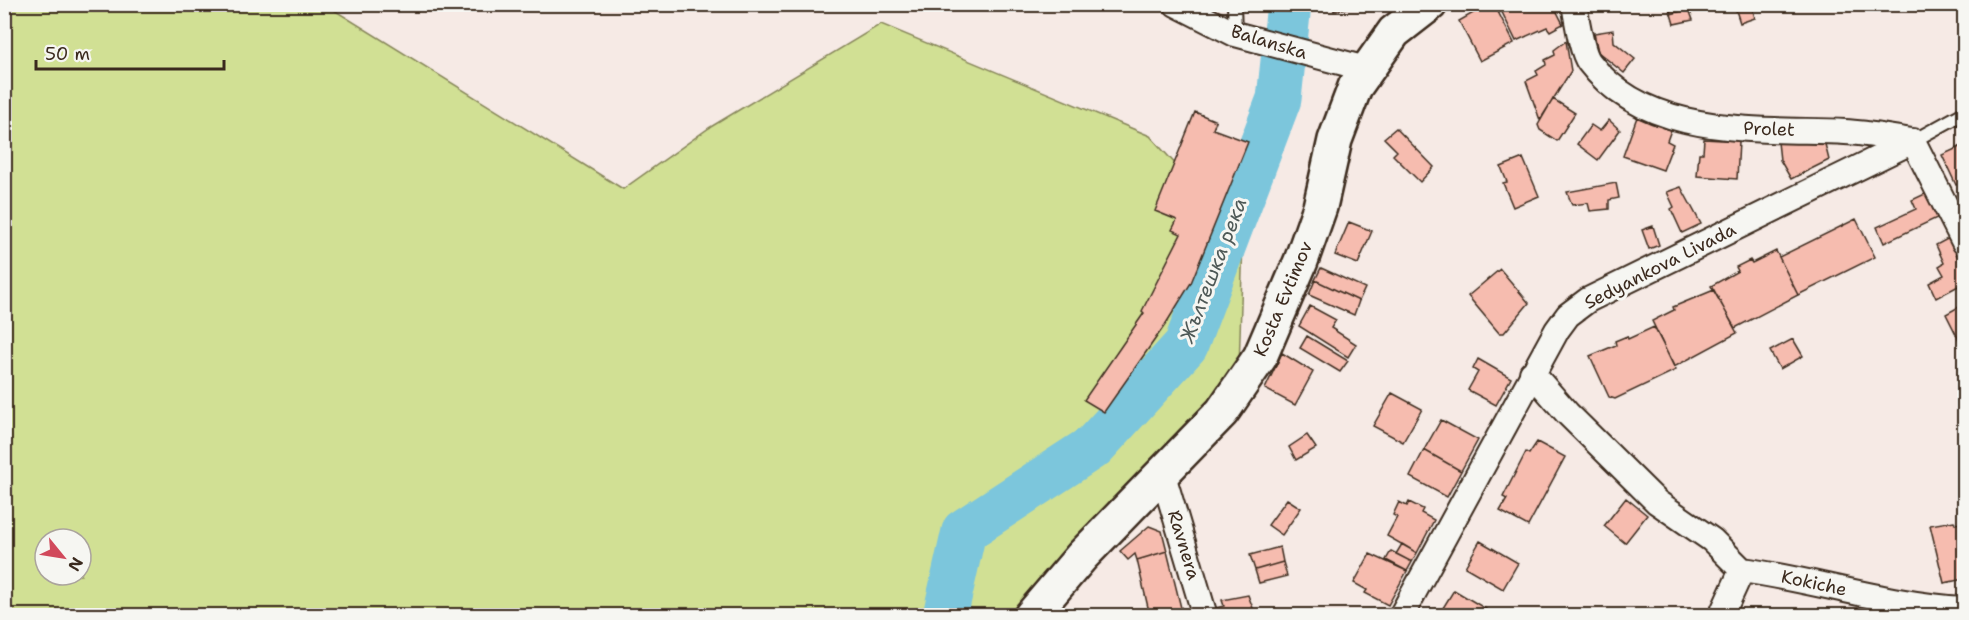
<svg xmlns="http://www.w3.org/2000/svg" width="1969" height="620" font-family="'Shantell Sans',sans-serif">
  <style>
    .green { fill: #d1e094; stroke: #868559; stroke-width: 1.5; fill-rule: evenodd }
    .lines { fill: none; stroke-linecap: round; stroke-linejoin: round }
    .river { stroke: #7cc6dc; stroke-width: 45 }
    .building { fill: #f6bcaf; stroke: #3b2a1e; stroke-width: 1.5 }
    .lane-casing { stroke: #3b2a1e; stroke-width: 16 }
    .street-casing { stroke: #3b2a1e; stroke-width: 28 }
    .secondary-casing { stroke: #3b2a1e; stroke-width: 38 }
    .lane { stroke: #f6f6f2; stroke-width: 12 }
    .street { stroke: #f6f6f2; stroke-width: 24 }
    .secondary { stroke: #f6f6f2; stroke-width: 33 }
    .labels { text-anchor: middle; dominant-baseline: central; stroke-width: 6; stroke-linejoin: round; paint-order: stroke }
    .street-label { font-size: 18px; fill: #3b2a1e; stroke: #f6f6f2 }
    .water-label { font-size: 20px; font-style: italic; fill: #4e5957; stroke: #f6f6f2 }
  </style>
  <rect width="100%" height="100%" fill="#f6eae5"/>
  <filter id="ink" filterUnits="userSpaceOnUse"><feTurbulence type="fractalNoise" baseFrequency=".0167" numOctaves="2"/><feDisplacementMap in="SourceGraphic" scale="12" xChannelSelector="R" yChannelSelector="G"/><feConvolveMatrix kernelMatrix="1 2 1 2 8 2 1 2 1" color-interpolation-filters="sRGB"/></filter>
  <g filter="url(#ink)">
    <path class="green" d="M4,5h322l297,184 86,-61 172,-104 269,112 93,103 -4,130 -224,246h-1010zM45,539h36v36h-36z"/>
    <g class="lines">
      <path class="river" d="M945,616l19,-85 130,-85 92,-101 93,-246 10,-95"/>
    </g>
    <path class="building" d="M1333,4h29l-28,7z
      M1489,4h5l20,39 -34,18 -21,-40z
      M1498,4h55l10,20 -13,7 -3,-4 -31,14z
      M1668,4h36l-33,10z
      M1734,4h17l4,14 -15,5z
      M1689,9l4,11 -19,4 -3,-10z
      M1613,30l1,12 21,17 -11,14 -26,-21 -4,-19z
      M1566,41l5,30 -31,49 -14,-39 12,-6 -2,-4 10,-6 -1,-5 10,-5 -1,-5z
      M1553,99l22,14 -18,28 -17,-11 -2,-5z
      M1195,112l21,9 -3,8 35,13 -57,141 -26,42 -61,87 -20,-12 60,-87 -2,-2 39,-77 -9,-4 5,-10 -22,-9z
      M1637,117l34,13 -4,11 6,3 -10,26 -40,-14z
      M1609,120l11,10 -22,30 -21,-16 14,-19 9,6z
      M1396,128l38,39 -14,15 -27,-27 4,-4 -13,-13z
      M1704,139l35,2 -2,38 -40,-3 2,-23h4z
      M1778,142l47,2 4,16 -38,19 -11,-19z
      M1964,145v36l-8,4 -14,-30z
      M1523,158l16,38 -26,11 -10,-24 4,-1 -6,-15z
      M1616,183l3,15 -10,2v9l-19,2 -2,-8 -16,2 -5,-13z
      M1681,187l20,37 -19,9 -11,-24 3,-2 -7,-15z
      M1927,193l12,24 -55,26 -7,-16 39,-18 -4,-9z
      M1856,219l19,38 -77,38 -19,-38z
      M1349,222l23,9 -14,33 -23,-9z
      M1653,226l6,19 -10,4 -7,-19z
      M1949,238l15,33v12l-28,15 -7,-15 15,-8 -5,-9 5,-3 -8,-18z
      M1776,251l22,44 -63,33 -24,-42 27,-15 -2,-4 14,-7 2,3z
      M1321,268l44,20 -6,13 -44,-21z
      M1500,269l29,34 -25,30h-5l-31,-37z
      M1315,280l44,21 -5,14 -45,-20z
      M1714,290l23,43 -63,34 -22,-46 22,-11 -1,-3z
      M1964,304v46l-18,-36z
      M1310,306l26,14 -5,8 25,16 -8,13 -49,-31z
      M1654,327l22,43 -61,29 -6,-2 -19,-41 26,-11 -1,-4 12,-5 1,3z
      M1307,336l41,25 -8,11 -40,-24z
      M1793,339l10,17 -23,13 -10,-18z
      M1282,353l31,19 -18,33 -30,-16z
      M1478,359l33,19 -15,27 -28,-15 10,-18 -5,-3z
      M1392,393l30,16 -19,33 -30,-16z
      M1441,420l37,20 -17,31 -37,-21z
      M1307,435l9,13 -20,12 -7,-13z
      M1537,442l28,15 -37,69 -28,-15 7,-12 -4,-2 23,-45 3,2z
      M1424,450l37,21 -14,26 -37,-20z
      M1626,498l21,17 -22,28 -21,-17z
      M1287,499l14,9 -19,27 -14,-10z
      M1399,502l8,4 2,-4 14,7 -2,4 13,7 -17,33 -30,-17 10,-19 -4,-2z
      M1954,521l1,3 9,-2v57l-20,4 -14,-58z
      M1149,526l13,5 5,20 -30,9 -2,-6 -7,6 -8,-9z
      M1480,541l38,22 -15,26 -38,-22z
      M1402,544l15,9 -5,9 -16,-8z
      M1280,547l3,15 -28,8 -5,-15z
      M1167,551l16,65h-33l-13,-56z
      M1391,551l21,11 -5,9 -21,-11z
      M1370,554l37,17 -19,34 -23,-12 2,-3 -13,-7z
      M1283,562l4,14 -28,7 -4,-13z
      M1454,590l32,19 -4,7h-44z
      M1248,595l8,21h-43l-1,-7 12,-3 -2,-6z"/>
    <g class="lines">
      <defs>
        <path id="lane" d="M1234,4l1,30
          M1913,141l51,-28"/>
        <path id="street" d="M1176,4l59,30 131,35
          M1574,4c3,15 7,47 15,58 58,77 171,66 256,70 23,1 46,6 68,9
          M1913,141l51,101
          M1532,373l35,40 90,89 55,38 30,30
          M1163,475l42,141
          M1742,570c74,10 147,35 222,39
          M1401,616l156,-286 11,-15 20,-15 325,-159
          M1721,616l21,-46"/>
        <path id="secondary" d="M1031,616l51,-60 140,-144 38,-55 41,-96 19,-54 15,-67 20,-53 39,-55 36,-28"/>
      </defs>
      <use href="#lane" class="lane-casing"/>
      <use href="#street" class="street-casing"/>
      <use href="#secondary" class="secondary-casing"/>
      <use href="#lane" class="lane"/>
      <use href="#street" class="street"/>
      <use href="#secondary" class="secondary"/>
    </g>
  </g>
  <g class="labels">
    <g class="street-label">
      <text transform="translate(1269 42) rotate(17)">Balanska</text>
      <text transform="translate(1769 129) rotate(2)">Prolet</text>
      <text transform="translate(1660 266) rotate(-27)">Sedyankova Livada</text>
      <text transform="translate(1283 299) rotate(-67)">Kosta Evtimov</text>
      <text transform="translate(1184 545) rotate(73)">Ravnera</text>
      <text transform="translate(1814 583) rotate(12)">Kokiche</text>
    </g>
    <g class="water-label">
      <text transform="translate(1213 270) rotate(-69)">Жълтешка река</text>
    </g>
  </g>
  <rect width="1969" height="620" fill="none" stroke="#f6f6f2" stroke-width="24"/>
  <rect x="12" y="12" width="1945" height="596" fill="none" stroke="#3b2a1e" stroke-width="2" filter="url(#ink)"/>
  <g transform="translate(63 557) rotate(120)"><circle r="28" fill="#f6f6f2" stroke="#aba49d" stroke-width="1.5"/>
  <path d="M0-4.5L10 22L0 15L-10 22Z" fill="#d1495b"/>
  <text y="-9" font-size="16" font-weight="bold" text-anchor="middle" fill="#3b2a1e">N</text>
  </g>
  <path d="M36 60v9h188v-9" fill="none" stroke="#3b2a1e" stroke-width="3"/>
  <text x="45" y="60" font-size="18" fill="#3b2a1e" stroke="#f6f6f2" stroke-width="4.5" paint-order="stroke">50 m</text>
</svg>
